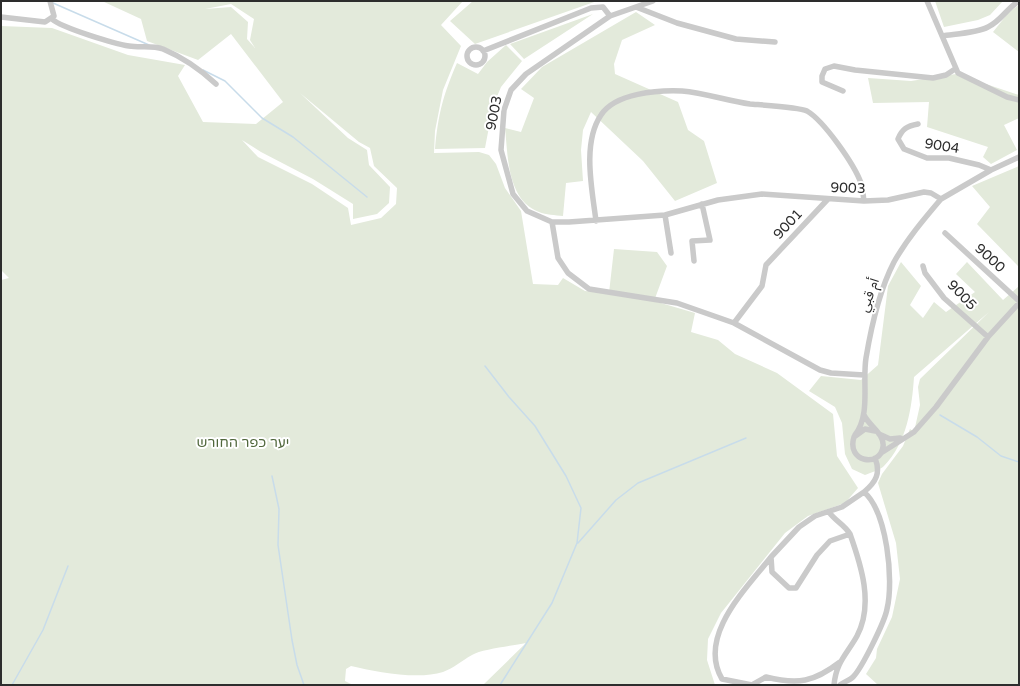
<svg xmlns="http://www.w3.org/2000/svg" width="1020" height="686" font-family="'Varela Round','Noto Sans Arabic','Noto Sans Hebrew',sans-serif">
  <style>
    .green { fill: #e3eadb; fill-rule: evenodd }
    .lines { fill: none; stroke-linecap: round; stroke-linejoin: round }
    .stream { stroke: #c8dcea; stroke-width: 1.5 }
    .minor { stroke: #cacaca; stroke-width: 5.5 }
    .labels { text-anchor: middle; dominant-baseline: central; stroke-width: 4; stroke-linejoin: round; paint-order: stroke }
    .street-label { font-size: 14px; fill: #2d2d2d; stroke: #fff }
    .park-label { font-size: 14px; fill: #50673c; stroke: #fff }
  </style>
  <rect width="100%" height="100%" fill="#fff"/>
  <path class="green" d="M102,1h361l-22,24 20,21 -18,44 -8,41 -1,22 45,-1 10,3 7,9 9,24 16,23 12,73 25,1 5,-7 22,13 24,2 5,-44 43,3 10,14 -13,35 41,12 -4,19 27,8 17,14 42,19 56,41 4,42 21,32 -13,15 -37,13 -23,17 -64,80 -13,26 -1,21 8,25h-232l43,-42c-14,3 -44,6 -54,12 -11,6 -18,13 -29,17 -25,8 -67,0 -92,-6l-5,3 -1,12 8,4h-352v-405l8,-2 -8,-8v-244l51,2 76,27 57,10 -7,11 25,46 53,2 27,-22 -52,-68 -33,26 -51,-19 -6,-22zM231,4l23,15 -4,21 5,8 -8,-9 1,-17 -17,-15 -26,2zM300,93l59,49 11,6 4,18 23,22 -1,16 -15,14 -30,7 -3,-17 -36,-24 -54,-27 -16,-17 19,12 52,27 40,25v15l24,-5 12,-11 1,-16 -21,-22 -2,-15 -19,-12z
    M473,1h124l-122,43 -25,-23z
    M935,1h68l-13,14 -12,5 -34,7z
    M1019,5v47l-26,-20 16,-20z
    M636,12l19,13 -33,15 -8,24 1,10 63,28 10,28 16,11 13,42 -42,18 -32,-40 -52,-49 -8,18 -2,20 2,31 -17,2 -3,33c-8,-1 -17,-1 -24,-4 -32,-12 -31,-56 -34,-84l16,4 13,-34 -13,-9 21,-22z
    M593,14l-69,45 -14,-15z
    M506,45l16,16 -21,26 -8,19 -8,42 -50,1c3,-34 8,-54 22,-86l21,11 9,-12z
    M956,74l63,21v23l-15,7 13,25 -26,14 -8,-7 5,-10 -61,-20 2,-25 -56,1 -5,-25 43,3z
    M1019,166v101l-42,-43 13,-17 -18,-21z
    M901,262l20,24 -11,19 13,13 11,-16 12,10 29,-20 -19,-18 11,-12 36,38 16,-14v399h-141l-12,-11 10,-16 1,-9 15,-32 8,-38 -4,-36 -18,-60 4,-9 21,-28 7,-17 4,3 6,-27 -2,-18 2,-8 69,-67 -75,65c-2,30 -7,66 -30,89 -4,4 -14,7 -19,9l-13,-6 -7,-15 -3,-31 -7,-16 -26,-16 12,-15 40,4 17,-15 10,-79z"/>
  <g class="lines">
    <path class="stream" d="M53,3l96,42
      M203,70l22,11 37,37 31,19 74,60
      M485,366l24,31 26,29 31,50 15,32 -4,35 -25,60 -52,82
      M940,415l37,22 24,19 18,6
      M272,476l7,33 -1,36 14,95 5,25 7,20
      M578,543l38,-43 22,-17 108,-45
      M12,685l31,-55 25,-64"/>
    <path class="minor" d="M653,1l-43,15 -84,58 -15,16 -7,20 -3,40 12,44 14,17 25,11h17l96,-7 53,-15 44,-6 102,7 24,-1 36,-8 7,1 10,6 50,-29 28,-13
      M927,1l31,72 49,24 12,3
      M636,7l41,16 59,16 39,3
      M1,17l44,5 9,-6 -4,-15
      M52,19c10,9 63,25 77,27 11,2 23,-1 34,3 19,8 38,21 53,35
      M942,36c12,-2 35,-3 46,-9 13,-6 19,-19 31,-26
      M467 56a9 9 0 1 1 18 0a9 9 0 1 1-18 0Z
      M483,51l108,-43 12,-1 7,9
      M843,91l-21,-9v-6l3,-7 9,-3 21,4 78,8 13,-3 9,-6
      M918,124c-11,2 -16,5 -20,15l6,10 23,9h22l30,7 12,5
      M665,215l6,38
      M596,221c-4,-32 -14,-78 5,-106 14,-22 57,-25 81,-24 23,2 46,10 68,13 12,1 49,3 57,7 17,10 47,53 54,72 2,6 2,12 3,18
      M552,222l6,36 10,15 21,16 88,14 57,20 86,47 11,3 33,2
      M945,233l74,68
      M694,261l-2,-20 18,-1 -8,-36
      M923,266l2,7 19,25 44,39
      M734,323l28,-37 4,-21 62,-66
      M864,415c5,11 21,19 19,32 -3,21 -37,15 -29,-10l11,-8 10,2
      M879,434l11,5 10,-1
      M855,435c16,-21 7,-52 11,-77 5,-30 14,-69 28,-96 13,-23 30,-43 47,-63
      M881,453l33,-21 22,-25 52,-70 31,-34
      M829,512c6,9 15,12 21,22l-20,7 -13,14 -21,33h-7l-17,-16 -1,-15 28,-30 16,-11 27,-9 22,-15
      M771,557c-25,32 -74,79 -49,122l30,6 14,-8c32,8 48,5 74,-15
      M834,685c2,-23 13,-31 23,-49 17,-32 4,-71 -7,-102
      M840,685c4,-3 10,-5 13,-8 9,-9 32,-56 34,-68 7,-29 0,-97 -23,-117 12,-10 17,-19 11,-34"/>
  </g>
  <g class="labels">
    <g class="street-label">
      <text transform="translate(494 113) rotate(-79)">9003</text>
      <text transform="translate(942 146) rotate(9)">9004</text>
      <text transform="translate(848 188) rotate(2)">9003</text>
      <text transform="translate(788 224) rotate(-47)">9001</text>
      <text transform="translate(990 258) rotate(42)">9000</text>
      <text transform="translate(869 295) rotate(-70)">أم قبي</text>
      <text transform="translate(962 295) rotate(46)">9005</text>
    </g>
    <g class="park-label">
      <text x="243" y="442">יער כפר החורש</text>
    </g>
  </g>
  <rect width="1020" height="686" fill="none" stroke="#2d2d2d" stroke-width="4"/>
</svg>
